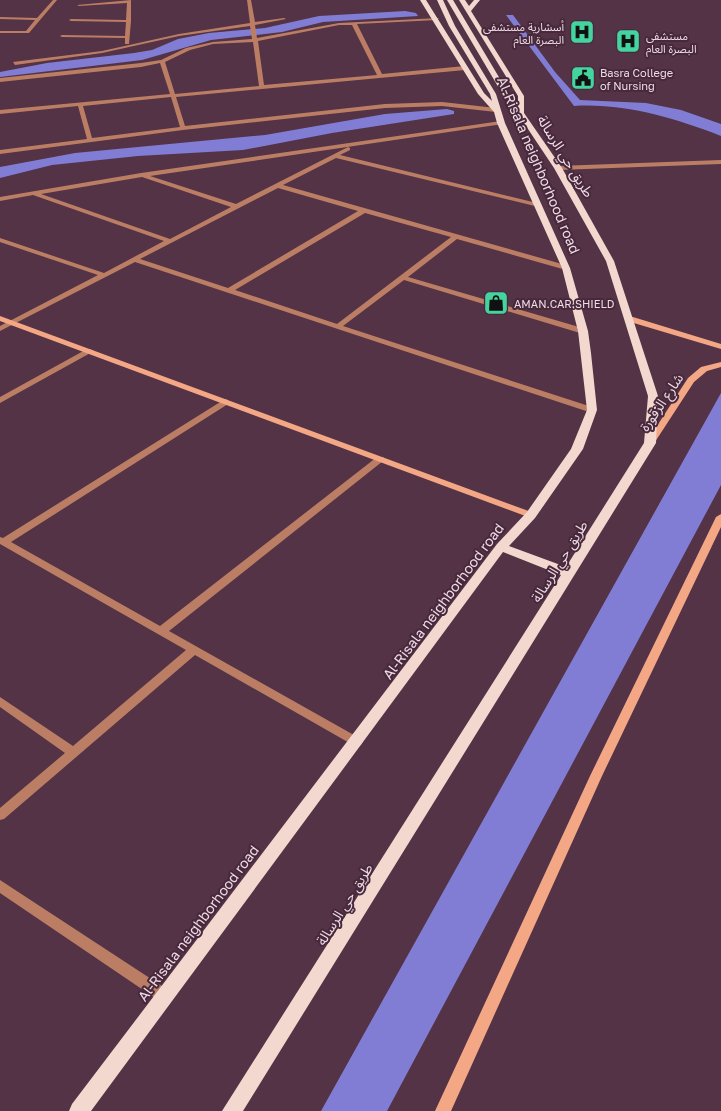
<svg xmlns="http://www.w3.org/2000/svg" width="721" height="1111" font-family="'Golos Text','Noto Sans Arabic',sans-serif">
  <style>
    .water { fill: #817dd4 }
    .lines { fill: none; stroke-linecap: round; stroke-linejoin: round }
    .street { fill: #bb7e64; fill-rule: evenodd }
    .secondary { fill: #f4a785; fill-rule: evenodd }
    .primary { fill: #f2d8ce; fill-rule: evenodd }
    .labels { text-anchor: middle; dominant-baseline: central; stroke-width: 4; stroke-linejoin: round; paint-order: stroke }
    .far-poi-label { font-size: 11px; fill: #efdae5; stroke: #47293b; text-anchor: start }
    .street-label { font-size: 14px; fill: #efdae5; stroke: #47293b }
  </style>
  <rect width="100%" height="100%" fill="#533345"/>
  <path class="water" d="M405,11l11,2 2,3 -95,6 -41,10 -71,8 -69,20 -142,17v-5l47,-9 87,-10 18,-3 26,-11 31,-6 56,-5 54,-12z
    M506,15h7l42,57 25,28 66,3 35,7 40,14v12c-47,-18 -96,-33 -147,-30z
    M447,109l7,2v3l-122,19 -89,17 -105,6 -86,9 -52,13v-11l75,-14 190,-18 120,-21z
    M721,393v92l-334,626h-66z"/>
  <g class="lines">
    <path class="street" d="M53,0h4l-28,33h-29v-2h26l9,-11 -35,-1v-2l37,1z
      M131,0v21l-2,23h-4v-6l-63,-1 -2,-1 2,-1 63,1 1,-14 -55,-1 -2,-1 2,-1 55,1 1,-17 -48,3 -2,-1z
      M247,0h4l4,22 29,-4 2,1 -31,6 2,13 82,-15 100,-5 -2,2 -80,4 25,50 83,-8 3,2 -3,2 -289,27 9,29 200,-22 57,-2 54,6 3,2 -3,2 -54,-6 -57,2 -202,22 -183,24v-4l87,-11 -9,-33 -78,8v-4l170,-16 -10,-31 -19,4 -141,15v-4l141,-15 20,-3 25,-12 27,-6 39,-3 -2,-13 -71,10 -77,17 -87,12 -2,-3 89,-11 77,-17 71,-11zM339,25h13l25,50 -113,10 -6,-44zM253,42l6,44 -84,8 -10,-32 25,-12 23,-6zM171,97l9,30 -88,11 -9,-32z
      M501,121l2,1v2l-353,52 86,28 112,-57 2,1v2l-10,5 201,49v2l-2,1 -203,-49 -53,27 286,81v4h-3l-109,-31 -49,38 178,52v4h-6l-176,-53 -61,46 252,82 1,2 -1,2h-6l-454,-150 -135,69v-5l98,-51 -98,-33v-4l104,35 60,-32 -131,-46 -33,6v-4l141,-24zM142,177l89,30 -61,32 -129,-45zM278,188l80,23 -130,77 -88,-29zM365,213l86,24 -114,87 -102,-34z
      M721,160v4l-163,6 -3,-2 3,-2z
      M87,349h3l4,2 -94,52v-6z
      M225,399l3,1v4l-217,138 149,84 217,-169h6l2,2 -2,2 -214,170 192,108 2,3 -2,3 -4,2 -4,-2 -158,-90 -191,164 -4,1v-12l65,-55 -65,-46v-10l73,49 113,-96 -186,-106v-7l3,1z
      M0,880l168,110 2,5 -2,5 -5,2 -5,-2 -158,-107z"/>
    <path class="secondary" d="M0,316l534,197 2,2 -5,3 -3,-1 -528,-196z
      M627,317h6l88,27v5l-94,-28z
      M721,362v5l-14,4 -13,11 -41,63h-6l-1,-2 42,-65 13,-11z
      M721,514v13l-119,249 -151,335h-16l155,-335 126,-259z"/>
    <path class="primary" d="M420,0h6l58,93 8,8 -2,-7 -41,-68 -12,-26h6l12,26 41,68 9,29 65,145 18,63 3,22 6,57 -14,39 -48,69 -26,28 57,21 78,-124 4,-47 -42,-135 -52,-93 -36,-54 -15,-19 -56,-95h6l56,94 9,11v-9l-59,-96h6l4,6 5,-6h6l-9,11 53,85v17l38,55 52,93 44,135 -2,47 -413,668h-21l339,-536 -58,-23 -412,559h-22l3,-7 425,-560 30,-32 44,-63 16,-39 -9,-79 -16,-63 -65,-145 -3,-11 -16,-18z"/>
  </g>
  <defs>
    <symbol id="hospital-square" viewBox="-11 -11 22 22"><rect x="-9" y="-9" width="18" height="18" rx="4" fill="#44d49f" stroke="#47293b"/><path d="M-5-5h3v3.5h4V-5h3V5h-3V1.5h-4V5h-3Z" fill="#111"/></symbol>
    <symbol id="civic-square" viewBox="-11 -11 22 22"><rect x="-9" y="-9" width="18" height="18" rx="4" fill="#44d49f" stroke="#47293b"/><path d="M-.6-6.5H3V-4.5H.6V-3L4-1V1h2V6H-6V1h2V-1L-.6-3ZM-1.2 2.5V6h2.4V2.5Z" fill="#111"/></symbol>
    <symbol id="shop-square" viewBox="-11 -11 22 22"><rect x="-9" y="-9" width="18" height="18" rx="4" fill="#44d49f" stroke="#47293b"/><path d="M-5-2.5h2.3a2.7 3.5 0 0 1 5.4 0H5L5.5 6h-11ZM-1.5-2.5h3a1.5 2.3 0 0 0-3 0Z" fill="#111"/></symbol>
  </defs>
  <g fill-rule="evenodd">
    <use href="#hospital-square" x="568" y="18" width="28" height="28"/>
    <use href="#hospital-square" x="614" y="27" width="28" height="28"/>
    <use href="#civic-square" x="569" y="64" width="28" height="28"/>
    <use href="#shop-square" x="482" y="289" width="28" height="28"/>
  </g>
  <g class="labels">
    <g class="far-poi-label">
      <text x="564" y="26" text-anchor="end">أسشارية مستشفى<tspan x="564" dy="13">البصرة العام</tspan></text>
      <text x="646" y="35">مستشفى<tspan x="646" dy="13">البصرة العام</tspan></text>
      <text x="600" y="72">Basra College<tspan x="600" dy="13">of Nursing</tspan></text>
      <text x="514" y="303">AMAN.CAR.SHIELD</text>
    </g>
    <g class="street-label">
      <text transform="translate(566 156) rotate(58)">طريق حي الرسالة</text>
      <text transform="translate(539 165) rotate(67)">Al-Risala neighborhood road</text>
      <text transform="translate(661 402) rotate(-56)">شارع الزقورة</text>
      <text transform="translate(559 561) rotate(-58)">طريق حي الرسالة</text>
      <text transform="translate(443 601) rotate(-53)">Al-Risala neighborhood road</text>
      <text transform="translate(344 904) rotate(-58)">طريق حي الرسالة</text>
      <text transform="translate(198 923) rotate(-53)">Al-Risala neighborhood road</text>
    </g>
  </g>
</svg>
